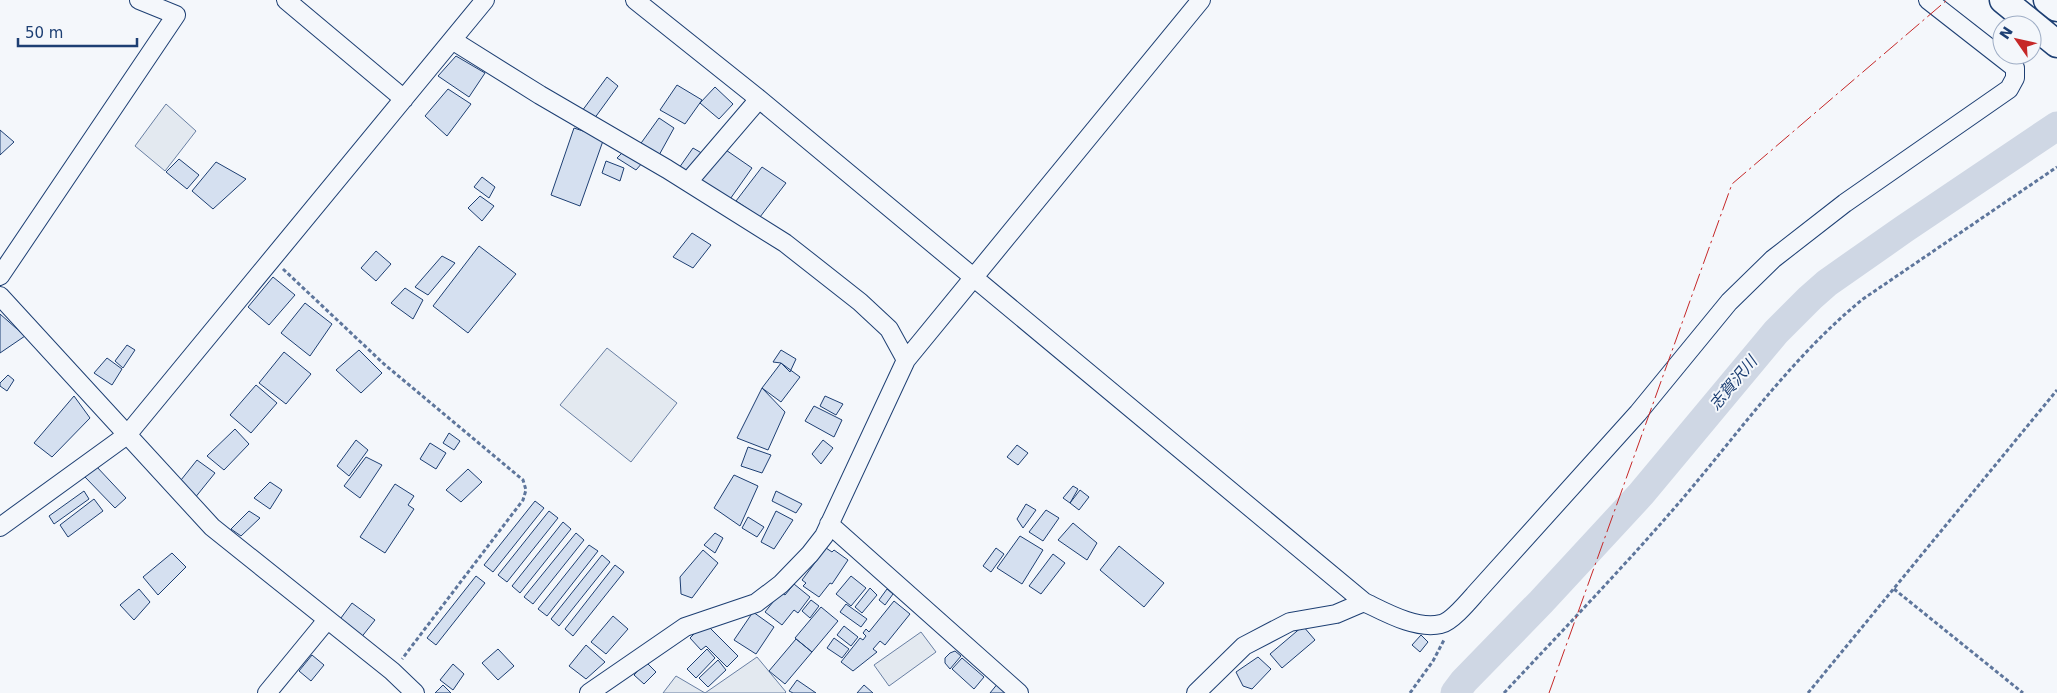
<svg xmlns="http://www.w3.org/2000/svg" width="2057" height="693" font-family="'DejaVu Sans','Noto Sans JP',sans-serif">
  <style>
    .green { fill: #e3e9f0; stroke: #687fa3 }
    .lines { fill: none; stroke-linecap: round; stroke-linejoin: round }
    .river { stroke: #cfd7e4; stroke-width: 29 }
    .building { fill: #d5e0f0; stroke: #1d3f73 }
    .minor-casing { stroke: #1d3f73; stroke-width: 20 }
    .highway-casing { stroke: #1d3f73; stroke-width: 29 }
    .path { stroke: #5e769c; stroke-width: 3; stroke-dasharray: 4 2.5; stroke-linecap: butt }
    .minor { stroke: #f4f7fb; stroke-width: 18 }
    .highway { stroke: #f4f7fb; stroke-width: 26 }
    .power { stroke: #c62828; stroke-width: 1; stroke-dasharray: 18 4 2.5 4; stroke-linecap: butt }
    .labels { text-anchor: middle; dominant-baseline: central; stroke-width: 4; stroke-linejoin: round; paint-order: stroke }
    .water-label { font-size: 16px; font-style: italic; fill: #1d3f73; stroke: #f4f7fb }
  </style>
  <rect width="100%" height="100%" fill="#f4f7fb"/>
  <path class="green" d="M166,104l30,27 -31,40 -30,-25z
    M607,348l70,55 -46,59 -71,-57z
    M921,632l15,20 -47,34 -15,-21z
    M757,657l29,35 -1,1h-122l13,-17 29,17z"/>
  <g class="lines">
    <path class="river" d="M1455,693l9,-12 77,-79 100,-108 135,-162 34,-34 17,-15 77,-54 153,-103"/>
  </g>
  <path class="building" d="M456,56l29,17 -16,24 -31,-21z
    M607,77l11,9 -24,33 -12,-8z
    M677,85l25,15 -17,24 -25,-14z
    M715,87l18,17 -14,15 -19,-16z
    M448,89l23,15 -24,32 -22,-20z
    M659,118l15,10 -16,29 -19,-11z
    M574,128l30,10 -24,68 -29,-11z
    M0,130l14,12 -14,13z
    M693,148l12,7 -15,21 -11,-8z
    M723,148l29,20 -24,34 -33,-20z
    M626,149l17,13 -7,8 -19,-12z
    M179,159l20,16 -12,14 -21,-17z
    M606,161l18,7 -4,13 -18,-8z
    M216,162l30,17 -33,30 -21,-18z
    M762,167l24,16 -26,34 -24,-16z
    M482,177l13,10 -6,11 -15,-11z
    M480,196l14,10 -12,15 -14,-13z
    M692,233l19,12 -18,23 -20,-11z
    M479,246l37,28 -48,59 -35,-27z
    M376,251l15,13 -15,17 -15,-13z
    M442,256l13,7 -27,32 -13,-8z
    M273,277l22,18 -26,30 -21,-18z
    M405,288l18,12 -10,19 -22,-16z
    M305,303l27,21 -22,32 -29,-23z
    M0,314l25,22 -25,17z
    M127,345l8,5 -12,18 -8,-7z
    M359,350l23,23 -21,20 -25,-23z
    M781,350l15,9 -6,13 -9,-9 -8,-1z
    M284,352l27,22 -25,30 -27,-21z
    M107,358l15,11 -10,16 -18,-12z
    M781,363l19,14 -19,25 -19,-14z
    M8,375l6,5 -7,11 -7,-5v-3z
    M256,385l21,18 -26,30 -21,-18z
    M762,388l23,24 -17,38 -31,-12z
    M74,396l16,22 -38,39 -18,-14z
    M825,396l18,8 -7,11 -16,-9z
    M814,406l28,14 -8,17 -29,-16z
    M235,429l14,15 -25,26 -17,-14z
    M449,433l11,8 -6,9 -11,-7z
    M356,440l12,10 -19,26 -12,-10z
    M823,440l10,8 -12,16 -9,-10z
    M430,443l16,10 -10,16 -16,-10z
    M1017,445l11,8 -10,12 -11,-8z
    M748,447l23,8 -9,18 -21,-7z
    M366,457l16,8 -22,33 -16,-12z
    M197,460l18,13 -21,26 -17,-14z
    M96,466l30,32 -11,10 -30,-31z
    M468,469l14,13 -21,20 -15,-12z
    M734,475l24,11 -18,40 -26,-18z
    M270,482l12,8 -12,19 -16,-11z
    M395,484l19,12 -6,9 6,4 -29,44 -25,-16z
    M1073,486l5,3 -8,14 -7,-5z
    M1080,490l9,7 -10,13 -9,-7z
    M84,491l5,8 -35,25 -5,-8z
    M776,491l26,13 -6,9 -24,-12z
    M94,499l9,12 -35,26 -8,-12z
    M535,501l9,7 -51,64 -9,-7z
    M1026,504l10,6 -13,18 -6,-9z
    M1046,510l13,8 -16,23 -14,-9z
    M249,511l11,7 -19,18 -10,-7z
    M549,511l9,7 -51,64 -9,-7z
    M776,511l17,9 -19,29 -13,-7z
    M748,517l16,10 -7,10 -15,-9z
    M563,522l8,7 -51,64 -8,-7z
    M1073,523l24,20 -10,17 -29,-20z
    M576,533l8,7 -51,64 -9,-7z
    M715,533l8,5 -8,15 -11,-8z
    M1020,536l23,14 -21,34 -25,-16z
    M589,545l9,6 -51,65 -9,-7z
    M1119,546l45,37 -20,24 -44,-37z
    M826,548l6,4 2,-2 14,10 -16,24 -2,-1 -11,14 -16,-11 3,-3 -4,-3z
    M996,548l8,6 -13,18 -8,-6z
    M703,550l15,13 -26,35 -11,-4 -1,-17z
    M172,553l14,14 -28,28 -15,-18z
    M1053,554l12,9 -24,31 -12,-8z
    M602,555l8,7 -51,64 -8,-7z
    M615,565l9,7 -51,64 -8,-7z
    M476,576l9,7 -49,62 -9,-7z
    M851,576l15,12 -15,18 -15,-12z
    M794,584l16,13 -12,16 -4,-3 -12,15 -17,-13 16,-20 4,3z
    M870,588l7,7 -15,18 -7,-6z
    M139,589l11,13 -16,18 -14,-15z
    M887,589l6,5 -8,11 -6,-5z
    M811,600l8,6 -9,12 -8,-7z
    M894,601l16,13 -25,31 -5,-4 -7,8 4,3 -24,19 -12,-9 19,-24 3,2 3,-4 -3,-3 3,-4 3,3z
    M352,603l23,17 -15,19 -22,-17z
    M846,604l21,15 -6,8 -21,-15z
    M821,607l17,14 -26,31 -17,-14z
    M753,612l21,15 -18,27 -22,-14z
    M613,616l15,13 -22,25 -15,-12z
    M705,623l33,33 -11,11 -21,-21 -5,4 -11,-12z
    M844,626l14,11 -7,9 -14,-11z
    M1303,626l12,14 -33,28 -12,-14z
    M1421,635l7,7 -8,10 -8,-7z
    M834,638l15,11 -7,9 -15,-10z
    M796,639l16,13 -27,32 -16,-13z
    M586,645l19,17 -19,17 -17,-13z
    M498,649l16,17 -16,14 -16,-17z
    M707,649l8,9 -19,20 -9,-9z
    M955,651l6,5 -11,13 -5,-6v-5l5,-5z
    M312,655l12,10 -13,16 -12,-10z
    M1258,657l13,12 -19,20 -9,-3 -7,-14z
    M962,658l22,19 -10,12 -22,-20z
    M718,660l8,10 -18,17 -9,-9z
    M646,662l10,10 -12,12 -10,-9z
    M453,664l11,10 -11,16 -13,-10z
    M797,680l19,13h-23l-4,-2z
    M999,682l13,11h-22z
    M443,685l8,8h-16z
    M864,685l9,8h-16z"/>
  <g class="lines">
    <defs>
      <path id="minor" d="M286,0l118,99
        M635,0l124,99 605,503c21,10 52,28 77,22 10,-2 27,-22 34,-30l163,-181 91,-111 44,-43 72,-56 164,-114 6,-11v-10l-87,-68
        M452,40l88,55 127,74 118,74 75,59 29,27 17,31
        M688,182l71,-83
        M0,276l176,-261 -37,-15
        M0,296l212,231 180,144 23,22
        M829,524l190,169
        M0,527l127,-92 358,-435
        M267,693l60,-73
        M589,693l96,-66 71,-24 25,-19 29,-30 14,-18 82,-176 295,-360
        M1196,693l48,-47 46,-24 46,-8 28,-12"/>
      <path id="highway" d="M2003,0l54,44
        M2047,0l10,8"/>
    </defs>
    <use href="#minor" class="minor-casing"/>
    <use href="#highway" class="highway-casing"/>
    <path class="path" d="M283,269l101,95 139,116 3,10 -3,10 -121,159
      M1894,589l129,104
      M1410,693l23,-32 11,-21
      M1504,693c56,-60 113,-119 167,-181 63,-72 118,-153 192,-213l194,-132
      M1808,693l249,-303"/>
    <use href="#minor" class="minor"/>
    <use href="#highway" class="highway"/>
    <path class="power" d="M1549,693l183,-509 215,-184"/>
  </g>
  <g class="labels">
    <g class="water-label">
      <text transform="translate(1733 383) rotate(-50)">志賀沢川</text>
    </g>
  </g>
  <g transform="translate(2017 40) rotate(304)"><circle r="24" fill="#f4f7fb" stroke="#9eadc5"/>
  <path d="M0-4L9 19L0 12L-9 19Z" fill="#c62828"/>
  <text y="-8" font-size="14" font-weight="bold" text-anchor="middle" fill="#1d3f73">N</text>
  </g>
  <path d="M18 38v8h119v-8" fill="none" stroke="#1d3f73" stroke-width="2.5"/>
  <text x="25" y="38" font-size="15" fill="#1d3f73" stroke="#f4f7fb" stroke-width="4" paint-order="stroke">50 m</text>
</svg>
